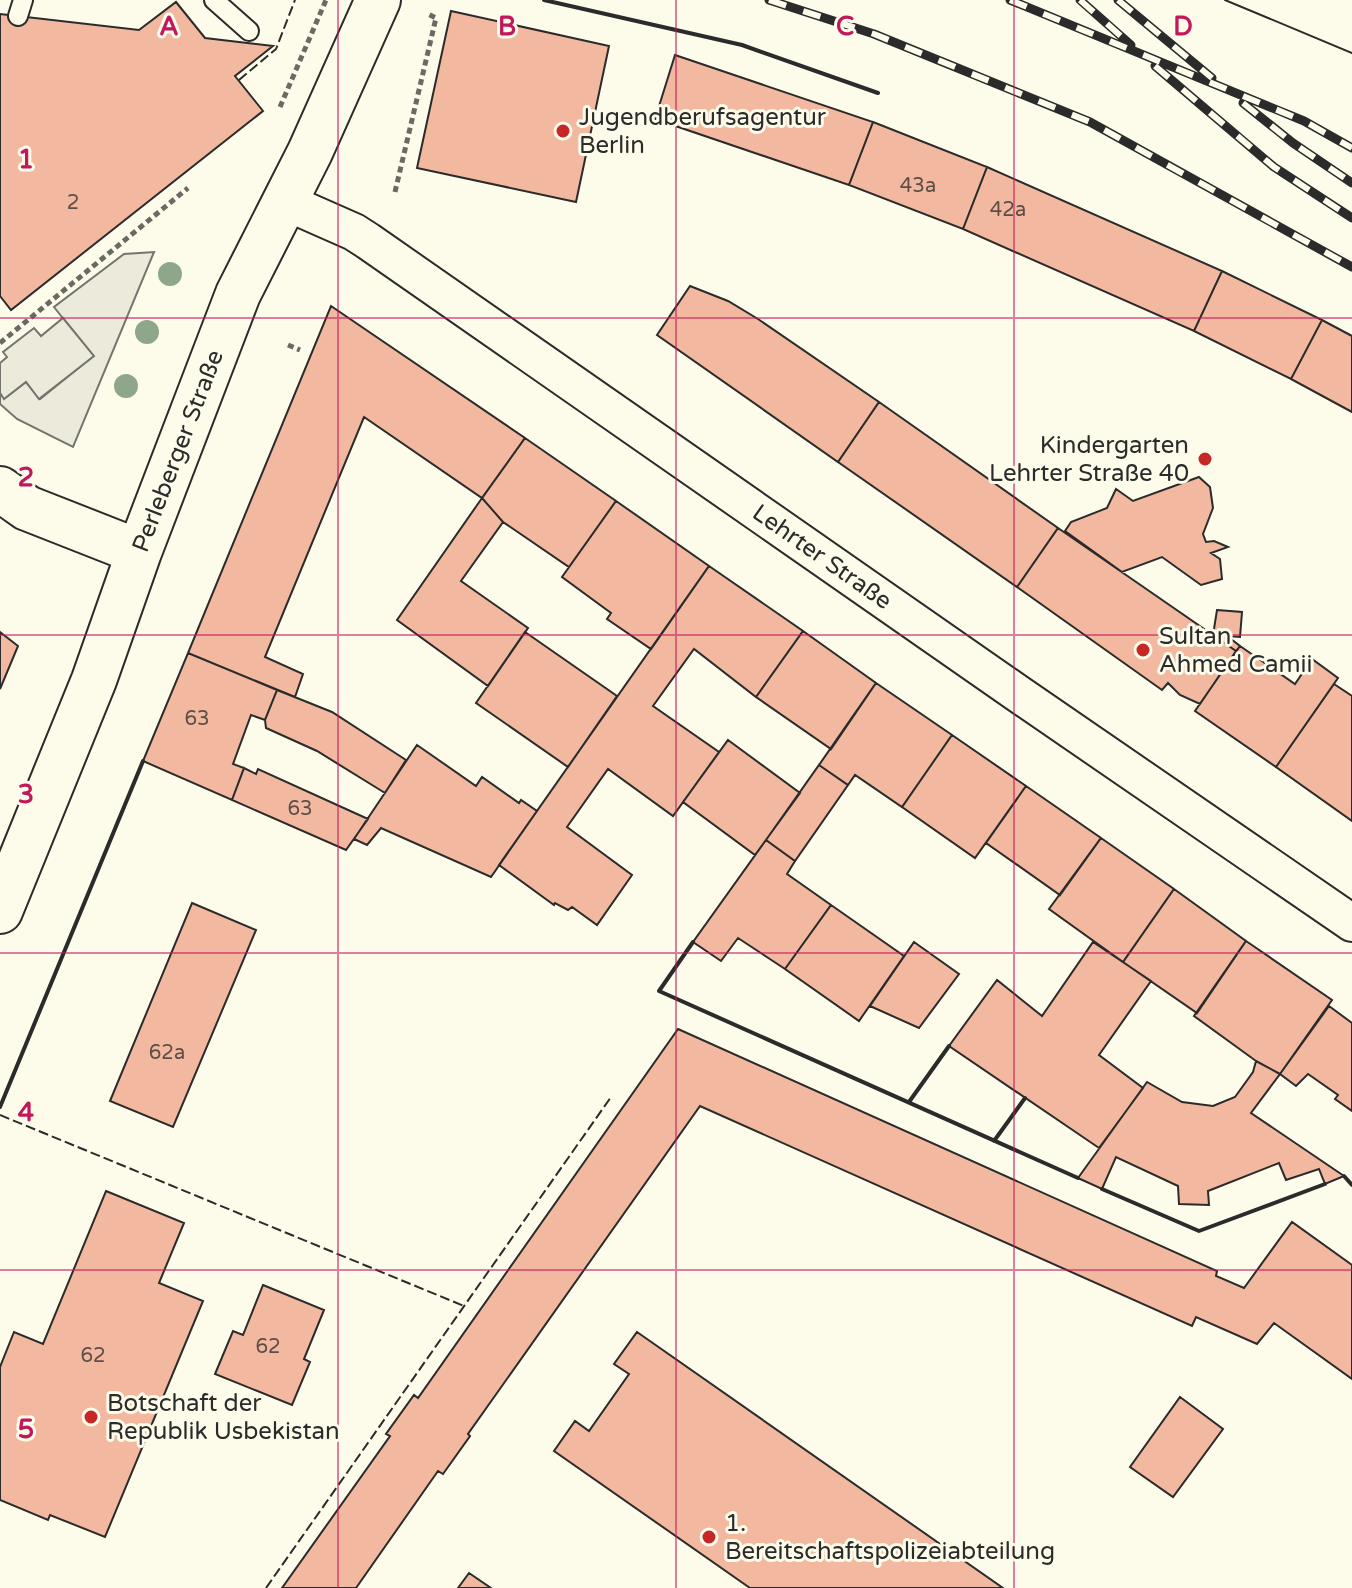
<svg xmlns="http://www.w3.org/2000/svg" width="1352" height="1588" font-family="'Varela Round',sans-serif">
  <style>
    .grass { fill: #ecebdb; stroke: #74746e; stroke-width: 2 }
    .parking { fill: #eceadb; stroke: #74746e; stroke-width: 2 }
    .building { fill: #f2b8a0; stroke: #2b2b2b; stroke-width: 2 }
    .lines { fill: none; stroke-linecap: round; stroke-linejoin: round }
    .lane-casing { stroke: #2b2b2b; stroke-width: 22 }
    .street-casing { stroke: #2b2b2b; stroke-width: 40 }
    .secondary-casing { stroke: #2b2b2b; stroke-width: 48 }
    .path { stroke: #6a6964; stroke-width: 5; stroke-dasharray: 6 4; stroke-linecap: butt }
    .lane { stroke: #fdfbea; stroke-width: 18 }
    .street { stroke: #fdfbea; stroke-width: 36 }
    .secondary { stroke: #fdfbea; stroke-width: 44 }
    .tram { stroke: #2b2b2b; stroke-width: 2 }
    .rail-casing { stroke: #2b2b2b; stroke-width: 9 }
    .rail { stroke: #fdfbea; stroke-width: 6; stroke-dasharray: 18; stroke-linecap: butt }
    .fence { stroke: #2b2b2b; stroke-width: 2; stroke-dasharray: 10 4; stroke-linecap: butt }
    .wall { stroke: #2b2b2b; stroke-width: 4 }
    .tree { fill: #8ea78a }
    .grid { fill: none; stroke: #c2185b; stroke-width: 2; stroke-opacity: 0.55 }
    .poi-dot { fill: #c62828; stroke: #fdfbea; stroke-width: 3 }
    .labels { text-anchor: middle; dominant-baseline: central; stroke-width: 6; stroke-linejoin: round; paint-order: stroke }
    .number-label { font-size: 20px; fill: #5d4e48 }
    .poi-label { font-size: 24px; fill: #2b2b2b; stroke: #fdfbea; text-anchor: start }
    .street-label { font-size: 24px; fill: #2b2b2b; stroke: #fdfbea }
    .grid-label { font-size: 26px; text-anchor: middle; font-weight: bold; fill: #c2185b; stroke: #fdfbea; stroke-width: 6; stroke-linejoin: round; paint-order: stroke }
  </style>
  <rect width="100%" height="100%" fill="#fdfbea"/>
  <path class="grass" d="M154,252l-81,195 -56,-28 -17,-15v-11l5,5 21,-16 14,17 53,-43 -39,-49 70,-53z"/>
  <path class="parking" d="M63,318l31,38 -55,43 -13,-17 -22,17 -4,-6v-30l7,-6 -4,-5 31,-24 7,8z"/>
  <path class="building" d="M176,2l29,36 68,8 -38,30 28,35 -252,199 -11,-14v-282l139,16z
    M451,11l158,35 -33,156 -159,-34z
    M675,55l198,67 -24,63 -194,-66z
    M873,122l114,45 -24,62 -114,-44z
    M987,167l235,104 -28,60 -231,-102z
    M1222,271l100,49 -31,59 -97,-48z
    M690,286l38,15 30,18 121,83 -41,60 -181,-127z
    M331,306l194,132 -43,60 -118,-81 -99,240 38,17 -8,23 -107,-44z
    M1322,320l30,16v76l-61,-33z
    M879,402l179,126 -41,59 -179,-125z
    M525,438l91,63 -47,66 -66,-45 -21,-24z
    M1199,477l11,10 3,21 -10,26 3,8 8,-1 14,6 -17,6 9,6 2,20 -21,6 -39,-28 -40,15 -57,-41 6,-9 36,-14 9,-19 17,12z
    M482,498l21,24 -42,59 67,47 -40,58 -91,-66z
    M616,501l93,65 -58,83 -44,-30 4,-6 -49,-36z
    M1058,528l178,123 -36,53 -20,-9 -12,-12 -6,7 -145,-103z
    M709,566l94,65 -47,66 -62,-48 -41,57 66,46 -46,64 -65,-47 -41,58 65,48 -35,50 -25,-18 -4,3 -13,-7 -1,2 -55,-40z
    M1217,610l25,2 -2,25 -13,-1 13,10 -4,5 -23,-16z
    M803,631l73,52 -45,66 -75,-52z
    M0,632l18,14 -18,43z
    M525,632l92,64 -49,71 -92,-64z
    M1240,646l55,38 17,-25 26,19 -62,89 -81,-56z
    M188,653l89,37 -12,30 -14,-5 -18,49 11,4 -12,32 -89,-39z
    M876,683l76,52 -50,72 -47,-32 -7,10 -29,-20z
    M1334,684l18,12v125l-76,-54z
    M277,690l55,22 74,48 -21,33 -68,-42 -51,-23 -1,-8z
    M952,735l74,51 -51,72 -73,-51z
    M728,740l72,53 -45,62 -72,-53z
    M417,745l59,41 6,-9 37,26 2,-3 16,11 -46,66 -110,-49 -14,17 -13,-6z
    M819,765l29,20 -53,76 -29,-21z
    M244,768l12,6 2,-5 110,50 -22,31 -114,-50z
    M1026,786l75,52 -41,57 -74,-52z
    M1101,838l73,51 -51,73 -74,-53z
    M766,840l29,21 -8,13 44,31 -46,64 -47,-31 -17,23 -28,-19z
    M1174,889l72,52 -49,72 -74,-51z
    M192,903l64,27 -83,197 -63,-26z
    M831,905l73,51 -45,65 -74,-52z
    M1246,941l86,59 -52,74 -24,-13 -62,-45z
    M914,942l45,32 -40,54 -49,-22z
    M1093,942l58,39 -52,74 44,33 -44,60 -150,-102 48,-66 45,36z
    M1329,1006l23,17v88l-17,-12 3,-4 -30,-21 -12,12 -16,-12z
    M678,1029l539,242 -1,5 28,12 48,-66 60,43v114l-78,-56 -17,21 -61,-27 -4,9 -492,-220 -232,328 2,2 -27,38 -5,-3 -82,117h-74l108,-152 -4,-2 28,-39 4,3z
    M1256,1061l24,13 -29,39 93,63 -19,8 -6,-15 -33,11 -7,-17 -71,28 1,14 -30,-1 -1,-18 -62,-29 -14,32 -24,-11 69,-96 35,20 31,4 22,-9 18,-25z
    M106,1191l78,32 -25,60 44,18 -98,236 -55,-22 -2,5 -48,-20v-133l14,-35 29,12z
    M263,1285l61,25 -20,49 6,3 -18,43 -77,-31 18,-43 10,4z
    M637,1332l366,256h-253l-196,-137 21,-30 14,10 40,-57 -15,-10z
    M1180,1397l43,32 -50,68 -43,-30z
    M469,1573l22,15h-33z"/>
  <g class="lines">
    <defs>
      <path id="lane" d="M214,0l35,31
        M18,16l5,-16"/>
      <path id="street" d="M286,202l68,30 14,9 652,454 332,228"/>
      <path id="secondary" d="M0,489l27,19 112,44
        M0,911l94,-231 45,-128 99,-258 72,-142 68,-152"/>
    </defs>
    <use href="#lane" class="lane-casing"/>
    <use href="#street" class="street-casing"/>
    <use href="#secondary" class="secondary-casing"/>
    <path class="path" d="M280,107l46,-107
      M395,192l41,-174 -8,-4
      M0,343l188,-155
      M288,345l12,5"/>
    <use href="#lane" class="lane"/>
    <use href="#street" class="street"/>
    <use href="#secondary" class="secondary"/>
    <path class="tram" d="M1225,0l127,53"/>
    <defs>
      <path id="rail" d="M769,0l105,34 216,88 262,145
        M1010,0l294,121 48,27
        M1080,0l51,45
        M1118,0l94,78
        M1155,66l119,101 78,51
        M1243,103l50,40 59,40"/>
    </defs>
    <use href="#rail" class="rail-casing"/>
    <use href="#rail" class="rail"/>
    <path class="fence" d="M239,80l37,-31 19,-49
      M0,1115l464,191
      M266,1588l345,-491"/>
    <path class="wall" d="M544,0l198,45 136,48
      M693,942l-34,49 419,187
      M909,1102l40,-56
      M0,1107l143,-346
      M994,1141l31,-43
      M1344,1176l8,9
      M1102,1189l97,42 126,-47"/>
  </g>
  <g class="tree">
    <circle cx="170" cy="274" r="12"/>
    <circle cx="147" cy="332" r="12"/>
    <circle cx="126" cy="386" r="12"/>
  </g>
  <path class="grid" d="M338,0v1588M676,0v1588M1014,0v1588M0,318h1352M0,635h1352M0,953h1352M0,1270h1352"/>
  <g class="poi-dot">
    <circle cx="563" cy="131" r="8"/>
    <circle cx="1205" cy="459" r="8"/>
    <circle cx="1143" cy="650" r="8"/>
    <circle cx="91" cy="1417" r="8"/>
    <circle cx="709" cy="1537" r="8"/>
  </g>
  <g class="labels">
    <g class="number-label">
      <text x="918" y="186">43a</text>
      <text x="73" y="203">2</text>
      <text x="1008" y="210">42a</text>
      <text x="197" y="719">63</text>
      <text x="300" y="809">63</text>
      <text x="167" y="1053">62a</text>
      <text x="268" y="1347">62</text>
      <text x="93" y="1356">62</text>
    </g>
    <g class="poi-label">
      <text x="579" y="117">Jugendberufsagentur<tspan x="579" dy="28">Berlin</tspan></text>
      <text x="1189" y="445" text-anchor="end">Kindergarten<tspan x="1189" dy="28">Lehrter Straße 40</tspan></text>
      <text x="1159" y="636">Sultan<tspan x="1159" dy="28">Ahmed Camii</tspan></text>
      <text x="107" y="1403">Botschaft der<tspan x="107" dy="28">Republik Usbekistan</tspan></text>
      <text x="725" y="1523">1.<tspan x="725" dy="28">Bereitschaftspolizeiabteilung</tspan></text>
    </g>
    <g class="street-label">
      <text transform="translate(178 451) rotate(-69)">Perleberger Straße</text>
      <text transform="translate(822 557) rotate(35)">Lehrter Straße</text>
    </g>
  </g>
  <g class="grid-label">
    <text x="169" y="35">A</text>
    <text x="507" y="35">B</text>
    <text x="845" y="35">C</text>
    <text x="1183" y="35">D</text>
    <text x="26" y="168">1</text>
    <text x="26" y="486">2</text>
    <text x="26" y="803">3</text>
    <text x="26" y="1121">4</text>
    <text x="26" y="1438">5</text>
  </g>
</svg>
